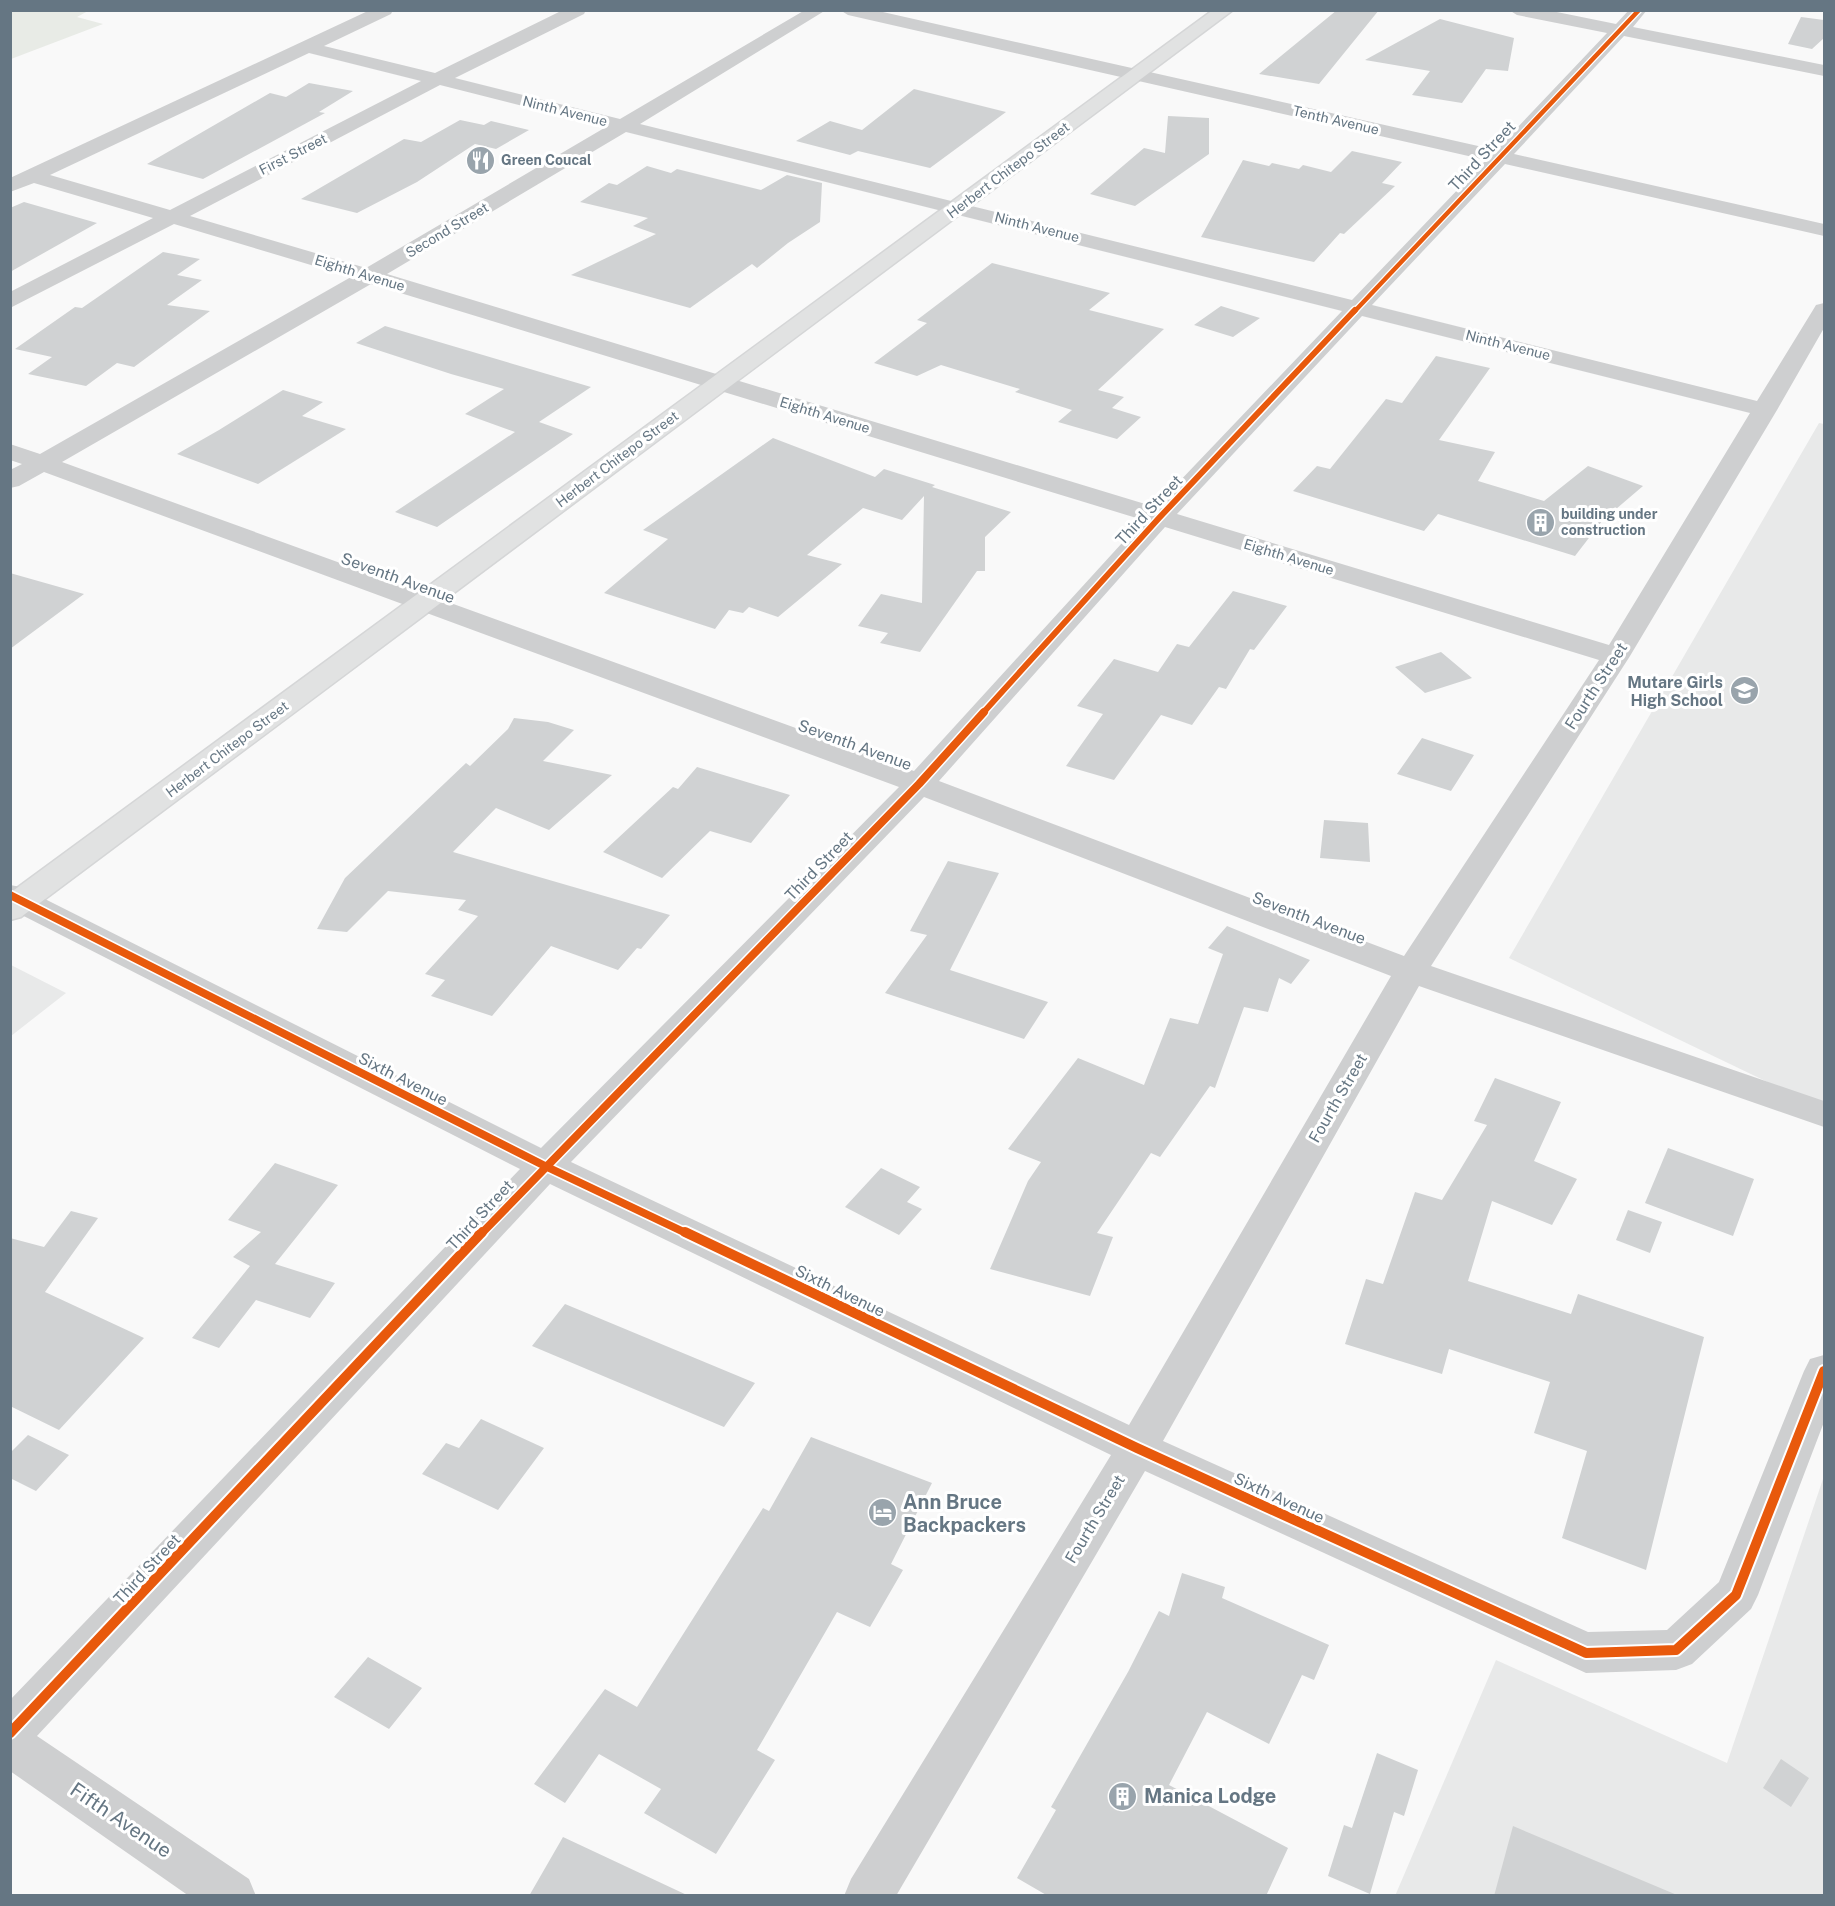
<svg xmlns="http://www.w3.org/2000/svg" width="1835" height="1906" font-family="'Public Sans',sans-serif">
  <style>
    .built { fill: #e8e9e9 }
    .green { fill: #e8ebe6 }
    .building { fill: #d0d2d3 }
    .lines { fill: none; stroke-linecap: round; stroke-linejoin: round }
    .major-casing { stroke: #d5d6d7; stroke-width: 3 }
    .minor { fill: #cecfd0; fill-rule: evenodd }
    .major { fill: #e1e2e2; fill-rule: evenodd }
    .cycleway-far3-casing { stroke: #fff; stroke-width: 7 }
    .cycleway-far2-casing { stroke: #fff; stroke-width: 9 }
    .cycleway-far1-casing { stroke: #fff; stroke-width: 11 }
    .cycleway-casing { stroke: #fff; stroke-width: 14 }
    .cycleway-far3 { stroke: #e8590c; stroke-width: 4.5 }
    .cycleway-far2 { stroke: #e8590c; stroke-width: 6 }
    .cycleway-far1 { stroke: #e8590c; stroke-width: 8 }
    .cycleway { stroke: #e8590c; stroke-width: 10 }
    .labels { text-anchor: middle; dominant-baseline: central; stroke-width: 6; stroke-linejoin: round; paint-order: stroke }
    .far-street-label { font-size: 14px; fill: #657683; stroke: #fff }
    .far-poi-label { font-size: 14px; font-weight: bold; fill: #657683; stroke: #fff; text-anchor: start }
    .street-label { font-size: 16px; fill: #657683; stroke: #fff }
    .poi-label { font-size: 16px; font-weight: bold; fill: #657683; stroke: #fff; text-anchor: end }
    .near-poi-label { font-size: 20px; font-weight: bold; fill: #657683; stroke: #fff; text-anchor: start }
    .near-street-label { font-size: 20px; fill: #657683; stroke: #fff }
  </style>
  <rect width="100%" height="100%" fill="#f9f9f9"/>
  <path class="built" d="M1819,423l5,1v685l-315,-151z
    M11,965l55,28 -55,43 -1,-71z
    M1824,1476v419l-429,1 101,-236 231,103z"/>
  <path class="green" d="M11,10l77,1 -11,6 26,7 -92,35z"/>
  <path class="building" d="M1337,10h42l-60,74 -60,-10z
    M1801,17l23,3v18l-12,11 -24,-5z
    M1440,19l74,19 -6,33 -22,-2 -24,34 -50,-8 18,-24 -65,-11z
    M309,83l44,8 -34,21 6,1 -122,66 -56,-15 123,-71 16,4z
    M914,89l92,23 -76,56 -72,-17 -8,4 -54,-14 34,-20 32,9z
    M1168,116l41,2v36l-74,52 -45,-12 54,-46 21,5z
    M460,120l24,5 7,-4 38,9 -33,19 -21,-5 -58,38 -60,31 -56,-14 103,-60 17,3z
    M1352,151l50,11 -20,21 13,3 -51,48 -4,-1 -26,29 -113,-25 42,-77 26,6 3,-3 27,6 4,-4 28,7z
    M647,166l24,7 6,-4 84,21 26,-15 35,8 -2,39 -32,21 -31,25 -5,-4 -62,44 -119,-33 85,-41 -23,-8 15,-8 -68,-16 29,-19 8,2z
    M24,202l73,21 -87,49v-64z
    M163,252l37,7 -23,16 25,5 -35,25 43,6 -76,56 -17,-4 -31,23 -58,-12 24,-17 -37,-8 60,-42 7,1z
    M992,263l118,30 -21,17 75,19 -66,61 26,7 -12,11 29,9 -24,22 -59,-17 14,-12 -57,-18 5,-3 -79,-24 -24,11 -43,-13 53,-40 -10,-3z
    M1221,306l39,12 -27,19 -39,-12z
    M385,326l206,61 -52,35 34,12 -136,93 -42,-15 120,-80 -50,-18 39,-25 -53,-15 -95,-31z
    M1436,356l54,12 -51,72 56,12 -17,29 66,20 44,-35 55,20 -41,35 -27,35 -137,-42 -14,17 -131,-40 24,-25 13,3 56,-70 16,4z
    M283,390l40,12 -21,14 44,13 -88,55 -81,-30 42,-24z
    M773,438l102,39 9,-8 51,16 -3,2 79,25 -26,25v34h-8l-57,81 -40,-9 8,-10 -30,-7 23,-32 41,9 2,-107 -22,24 -39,-12 -56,47 35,9 -64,53 -29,-10 -6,6 -14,-3 -14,19 -111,-36 64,-54 -25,-9z
    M10,573l74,21 -74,55z
    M1233,591l54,15 -33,44 -4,-1 -24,40 -7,-2 -27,38 -31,-10 -47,65 -48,-14 37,-52 -26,-8 37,-47 44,13 19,-28 12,3z
    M1441,652l31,26 -47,15 -30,-26z
    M514,718l34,4 26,8 -31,31 69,14 -63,55 -53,-22 -43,44 217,63 -29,34 -4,-1 -19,22 -67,-24 -59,70 -61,-20 14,-16 -20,-6 53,-58 -20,-6 8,-10 -78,-9 -41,41 -30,-3 28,-51 121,-115 4,3 38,-37z
    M1422,738l52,17 -23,36 -54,-17z
    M697,767l93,28 -39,48 -41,-12 -48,47 -59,-26 70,-65 5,2z
    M1324,820l44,3 2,39 -50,-4z
    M948,861l51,12 -49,97 98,32 -24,37 -139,-46 42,-58 -17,-4z
    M1227,926l83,34 -19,24 -12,-6 -11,34 -24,-5 -29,81 -5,-2 -50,71 -9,-4 -54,80 16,4 -23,59 -100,-27 38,-88 13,-19 -33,-13 70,-91 66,27 26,-67 28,6 25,-70 -15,-6z
    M1495,1078l66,24 -27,59 43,18 -25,46 -60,-24 -24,80 103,33 7,-20 126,43 -58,233 -84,-32 25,-87 -53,-18 16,-51 -101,-33 -7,25 -97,-30 21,-65 17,5 32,-92 27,8 45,-75 -13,-4z
    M1668,1148l86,31 -21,57 -88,-33z
    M275,1163l63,22 -63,79 60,19 -25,35 -54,-18 -37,48 -27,-10 58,-72 -17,-9 28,-25 -33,-12z
    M881,1168l39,19 -13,15 15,7 -23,26 -54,-28z
    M1628,1210l34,12 -12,31 -34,-13z
    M71,1211l27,7 -53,74 99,46 -85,92 -49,-24v-168l34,9z
    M565,1304l190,79 -31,44 -192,-81z
    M481,1419l63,29 -46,62 -76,-36 24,-31 13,5z
    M28,1435l41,20 -33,36 -26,-13v-25z
    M811,1437l121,46 -41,81 12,6 -33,57 -33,-15 -80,138 18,10 -59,94 -72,-41 17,-24 -62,-35 -34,49 -31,-19 71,-95 32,18 126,-199 6,3z
    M1182,1573l43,14 -3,11 107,47 -15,35 -12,-5 -33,69 -62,-32 -38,73 119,63 -22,48h-218l-31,-18 39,-68 -5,-3 77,-135 31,-61 10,5z
    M368,1657l54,31 -33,41 -55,-32z
    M1377,1753l41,17 -14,46 -10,-4 -24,82 -42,-18 16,-51 8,3z
    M1781,1759l28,19 -18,29 -28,-19z
    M1513,1826l164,69v1h-183z
    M563,1837l126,59h-160z"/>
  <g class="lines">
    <defs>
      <path id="major" d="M1213,10h20l-1212,907 -11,3v-27z"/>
    </defs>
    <use href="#major" class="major-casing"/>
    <path class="minor" d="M370,10h23l-2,4 -67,32 111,27 128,-63h23l-2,4 -129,64 165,41 185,-109h21l-186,114 712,176 134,-140 -638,-145 -8,-5h34l622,140 111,-117 -90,-18 -8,-5h38l69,14 13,-14h18l-14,17 191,38v11l-200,-40 -110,118 310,70v12l-319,-72 -133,141 385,96 56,-91 3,-5 8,-2v25l-47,82 -147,246 -199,310 393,135v26l-405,-141 -256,455 425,191 79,-2 52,-48 85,-211 6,-12 14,-4v67l-66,173 -7,14 -59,55 -16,6 -90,3 -441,-202 -249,425h-52l7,-17 260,-424 -561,-271 -513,552 212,143 7,17h-67l-179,-125v-71l510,-531 -510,-260v-24l11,2 520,261 358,-361 -855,-315 -25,14 -9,2v-18l12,-6 -12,-4v-16l30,10 311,-177 -177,-53 -164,84v-16l143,-74 -119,-35 -24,9v-14zM309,53l112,28 -251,129 -120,-35zM440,85l166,42 -240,141 -176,-52zM626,132l716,179 -187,196 -768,-233zM371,284l772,236 -229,251 -852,-309zM1362,316l388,97 -141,232 -432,-131zM1165,527l434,133 -195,296 -465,-175zM924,797l467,179 -262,449 -558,-263z"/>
    <use href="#major" class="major"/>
    <defs>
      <path id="cycleway-far3" d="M1354,312l285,-302"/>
      <path id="cycleway-far2" d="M982,714l177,-196 196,-208"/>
      <path id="cycleway-far1" d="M10,895l535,271 143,68
        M481,1234l438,-450 65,-72"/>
      <path id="cycleway" d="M685,1232l452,216 449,205 90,-3 60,-55 88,-224
        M10,1733l472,-501"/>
    </defs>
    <use href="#cycleway-far3" class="cycleway-far3-casing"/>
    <use href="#cycleway-far2" class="cycleway-far2-casing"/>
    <use href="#cycleway-far1" class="cycleway-far1-casing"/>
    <use href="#cycleway" class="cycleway-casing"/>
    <use href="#cycleway-far3" class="cycleway-far3"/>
    <use href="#cycleway-far2" class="cycleway-far2"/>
    <use href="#cycleway-far1" class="cycleway-far1"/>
    <use href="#cycleway" class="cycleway"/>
  </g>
  <defs>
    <symbol id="restaurant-disc" viewBox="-11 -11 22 22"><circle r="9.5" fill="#99a4ac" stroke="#fff"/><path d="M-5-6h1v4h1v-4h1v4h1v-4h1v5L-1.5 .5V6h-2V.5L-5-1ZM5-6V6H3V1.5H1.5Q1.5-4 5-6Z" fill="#fff"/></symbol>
    <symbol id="building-disc" viewBox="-11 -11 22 22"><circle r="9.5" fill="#99a4ac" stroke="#fff"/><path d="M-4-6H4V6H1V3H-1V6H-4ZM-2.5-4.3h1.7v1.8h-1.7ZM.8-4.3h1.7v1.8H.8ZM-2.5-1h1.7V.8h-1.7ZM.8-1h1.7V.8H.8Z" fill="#fff"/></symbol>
    <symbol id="school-disc" viewBox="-11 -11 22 22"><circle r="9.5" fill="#99a4ac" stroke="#fff"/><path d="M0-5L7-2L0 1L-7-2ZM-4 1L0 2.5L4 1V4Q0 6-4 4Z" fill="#fff"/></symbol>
    <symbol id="hotel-disc" viewBox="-11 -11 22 22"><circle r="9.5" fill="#99a4ac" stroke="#fff"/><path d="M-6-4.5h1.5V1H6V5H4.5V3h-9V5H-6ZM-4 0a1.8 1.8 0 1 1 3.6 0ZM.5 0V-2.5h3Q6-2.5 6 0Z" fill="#fff"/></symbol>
  </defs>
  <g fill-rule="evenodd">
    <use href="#restaurant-disc" x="464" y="144" width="33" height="33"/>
    <use href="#building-disc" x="1524" y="506" width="33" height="33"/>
    <use href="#school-disc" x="1728" y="674" width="33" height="33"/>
    <use href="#hotel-disc" x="866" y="1496" width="33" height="33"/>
    <use href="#building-disc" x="1106" y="1780" width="33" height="33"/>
  </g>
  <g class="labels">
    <g class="far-street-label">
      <text transform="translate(565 111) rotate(14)">Ninth Avenue</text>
      <text transform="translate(1336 120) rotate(13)">Tenth Avenue</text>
      <text transform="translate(293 154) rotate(-27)">First Street</text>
      <text transform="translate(1008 170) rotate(-37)">Herbert Chitepo Street</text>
      <text transform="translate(1037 227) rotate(14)">Ninth Avenue</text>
      <text transform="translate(447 230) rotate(-31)">Second Street</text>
      <text transform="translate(360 273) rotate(17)">Eighth Avenue</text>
      <text transform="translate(1508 345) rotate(14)">Ninth Avenue</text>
      <text transform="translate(825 415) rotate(17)">Eighth Avenue</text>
      <text transform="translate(617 459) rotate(-37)">Herbert Chitepo Street</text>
      <text transform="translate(1289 557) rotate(17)">Eighth Avenue</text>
      <text transform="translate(227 749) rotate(-37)">Herbert Chitepo Street</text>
    </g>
    <g class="far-poi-label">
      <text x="501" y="160">Green Coucal</text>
      <text x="1561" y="514">building under<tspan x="1561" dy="16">construction</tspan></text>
    </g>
    <g class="street-label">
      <text transform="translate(1482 156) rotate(-47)">Third Street</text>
      <text transform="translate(1149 510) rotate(-47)">Third Street</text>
      <text transform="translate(398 578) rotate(20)">Seventh Avenue</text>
      <text transform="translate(1596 686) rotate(-57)">Fourth Street</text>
      <text transform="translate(855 745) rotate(20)">Seventh Avenue</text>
      <text transform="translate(819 866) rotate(-46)">Third Street</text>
      <text transform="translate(1309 918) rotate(21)">Seventh Avenue</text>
      <text transform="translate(403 1079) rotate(27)">Sixth Avenue</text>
      <text transform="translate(1338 1098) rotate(-60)">Fourth Street</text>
      <text transform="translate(480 1215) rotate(-47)">Third Street</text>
      <text transform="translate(840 1291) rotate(26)">Sixth Avenue</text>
      <text transform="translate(1279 1498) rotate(25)">Sixth Avenue</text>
      <text transform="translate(1095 1519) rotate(-59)">Fourth Street</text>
      <text transform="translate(147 1569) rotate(-47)">Third Street</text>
    </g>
    <g class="poi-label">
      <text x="1723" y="682">Mutare Girls<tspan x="1723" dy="18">High School</tspan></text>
    </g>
    <g class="near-poi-label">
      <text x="903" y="1502">Ann Bruce<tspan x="903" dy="23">Backpackers</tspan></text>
      <text x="1144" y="1796">Manica Lodge</text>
    </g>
    <g class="near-street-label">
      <text transform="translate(121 1820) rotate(34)">Fifth Avenue</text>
    </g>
  </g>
  <rect width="1835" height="1906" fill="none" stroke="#657683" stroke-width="24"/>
</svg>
